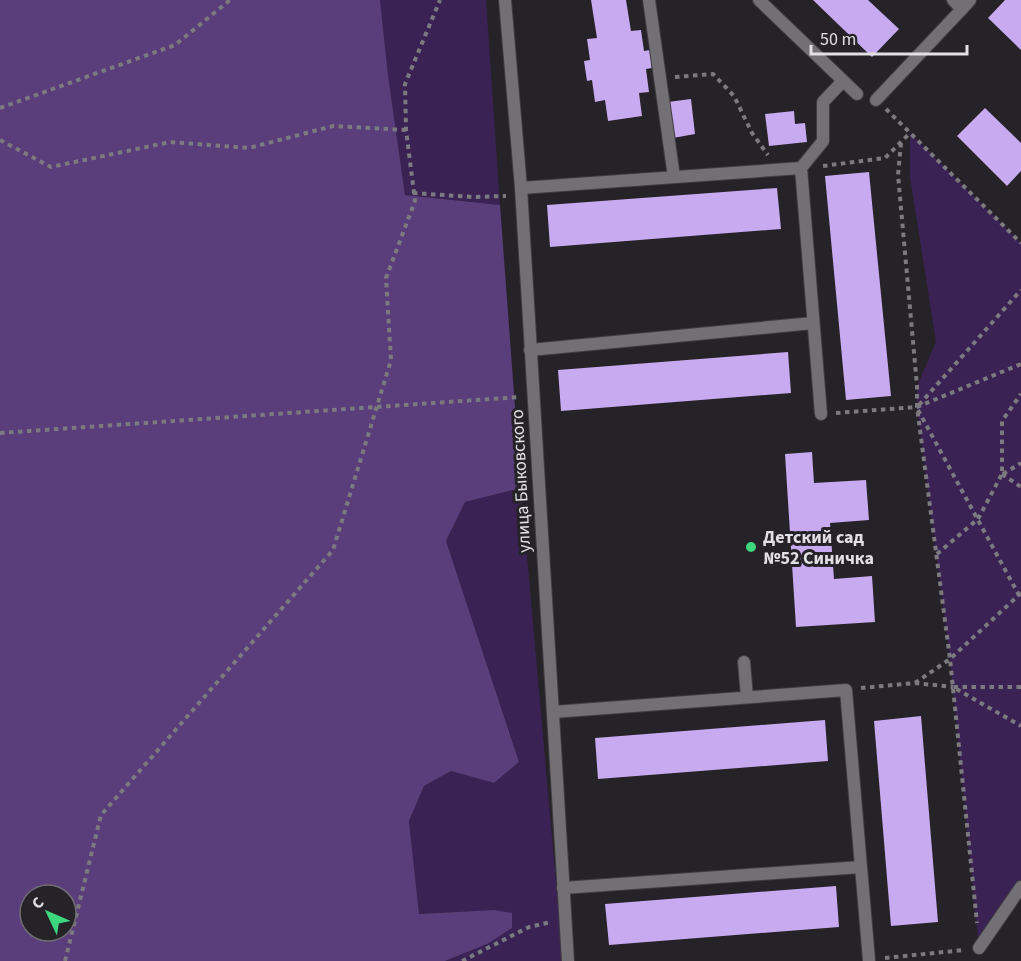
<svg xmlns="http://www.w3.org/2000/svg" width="1021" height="961" font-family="'Source Sans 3',sans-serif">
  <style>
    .green { fill: #3a2255 }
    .forest { fill: #593e7b; fill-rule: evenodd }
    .building { fill: #c7aaf0 }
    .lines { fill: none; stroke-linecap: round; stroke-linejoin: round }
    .lane-casing { stroke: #3f3d42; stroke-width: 14 }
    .street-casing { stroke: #3f3d42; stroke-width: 14 }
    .path { stroke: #7c7a7f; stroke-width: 4; stroke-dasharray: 4.5 4.5; stroke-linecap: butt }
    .lane { stroke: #727074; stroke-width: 12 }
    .street { stroke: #727074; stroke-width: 12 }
    .poi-dot { fill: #3dd77d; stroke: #252228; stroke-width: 2 }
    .labels { text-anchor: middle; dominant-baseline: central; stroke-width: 6; stroke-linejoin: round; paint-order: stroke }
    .street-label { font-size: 18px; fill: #e1e0e4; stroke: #252228 }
    .poi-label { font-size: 18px; font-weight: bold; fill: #e1e0e4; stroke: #252228; text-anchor: start }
  </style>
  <rect width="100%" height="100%" fill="#252228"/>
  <path class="green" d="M380,0h106l14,205 -95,-10 -17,-120z
    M910,133l111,110v644l-42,61 -29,-289 -33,-252v-21l19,-44 -26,-165z
    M521,488l42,473h-118l42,-17 7,-34 -75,4 -10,-93 15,-35 27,-15 43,12 25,-21 -73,-221 19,-39z"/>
  <path class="forest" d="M0,0h380l8,75 17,120 95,10 21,283 -56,14 -19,39 73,221 -25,21 -43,-12 -27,15 -15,35 10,93 75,-4 18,3v15l-25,16 -42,17h-445zM30,895h36v36h-36z"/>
  <path class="building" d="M591,0h35l5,31 10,-1 3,21 6,-1 2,18 -6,1 3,23 -10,1 3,23 -34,5 -3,-21 -10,2 -3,-22 -5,1 -3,-20 6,-1 -3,-21 10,-1z
    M813,0h55l31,29 -27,28z
    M1005,0h16v50l-33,-32z
    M691,99l4,35 -22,4 -5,-36z
    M985,108l36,35v28l-14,15 -50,-50z
    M794,111l1,13 10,-1 2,19 -38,4 -4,-32z
    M869,172l22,224 -45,4 -21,-224z
    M777,188l4,41 -231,18 -3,-42z
    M788,352l3,41 -230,18 -3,-41z
    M812,452l2,31 52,-3 3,40 -39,3 4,56 38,-3 3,46 -79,5 -11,-173z
    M921,716l17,206 -47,4 -17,-205z
    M825,720l3,41 -230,18 -3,-41z
    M836,886l3,41 -230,18 -4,-41z"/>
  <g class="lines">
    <defs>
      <path id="lane" d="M649,0l25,177
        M759,0l98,94
        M953,0l9,9 8,-9
        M876,100l86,-91
        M801,168l22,-27v-39l20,-21
        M521,188l280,-20 20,246
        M530,350l283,-27
        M744,662l3,35
        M553,712l293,-22 15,177 -298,21
        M861,867l8,93
        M979,948l42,-61"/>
      <path id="street" d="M505,0l16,188 47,773"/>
    </defs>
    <use href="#lane" class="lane-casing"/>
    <use href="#street" class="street-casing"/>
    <path class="path" d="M675,77l38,-3 21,22 18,37 16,22
      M0,108l175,-63 55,-45
      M886,109l135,134
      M0,140l51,27 119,-25 79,6 84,-22 73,4
      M901,143l-3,32 19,211v21l33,252 27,264
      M823,166l62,-8 25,-25
      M413,193l60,4 33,-1
      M919,405l102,-115
      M918,410l103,189
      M836,413l81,-6 104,-43
      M0,433l520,-36
      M1002,474l19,13
      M1003,474l18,-11
      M937,554l41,-35 24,-45v-53l19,-27
      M915,683l35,-24 71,-66
      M1021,687h-68l68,39
      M861,688l54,-5 38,4
      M885,958l79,-8
      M65,961l36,-146 232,-265 58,-190 -5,-82 29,-77 -9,-71 -1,-46 35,-84
      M462,961l67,-34 22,-5"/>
    <use href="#lane" class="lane"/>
    <use href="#street" class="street"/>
  </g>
  <circle class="poi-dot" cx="751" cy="547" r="6"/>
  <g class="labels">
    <g class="street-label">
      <text transform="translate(521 481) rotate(-93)">улица Быковского</text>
    </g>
    <g class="poi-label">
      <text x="763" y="537">Детский сад<tspan x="763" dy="21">№52 Синичка</tspan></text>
    </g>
  </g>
  <g transform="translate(48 913) rotate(314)"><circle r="28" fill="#252228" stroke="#706e73" stroke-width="1.5"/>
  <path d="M0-4.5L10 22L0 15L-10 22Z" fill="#3dd77d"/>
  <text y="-9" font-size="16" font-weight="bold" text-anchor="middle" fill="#e1e0e4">С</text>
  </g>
  <path d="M811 45v9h156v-9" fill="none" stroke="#e1e0e4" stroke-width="3"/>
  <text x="820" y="45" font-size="18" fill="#e1e0e4" stroke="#252228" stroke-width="4.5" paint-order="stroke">50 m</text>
</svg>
